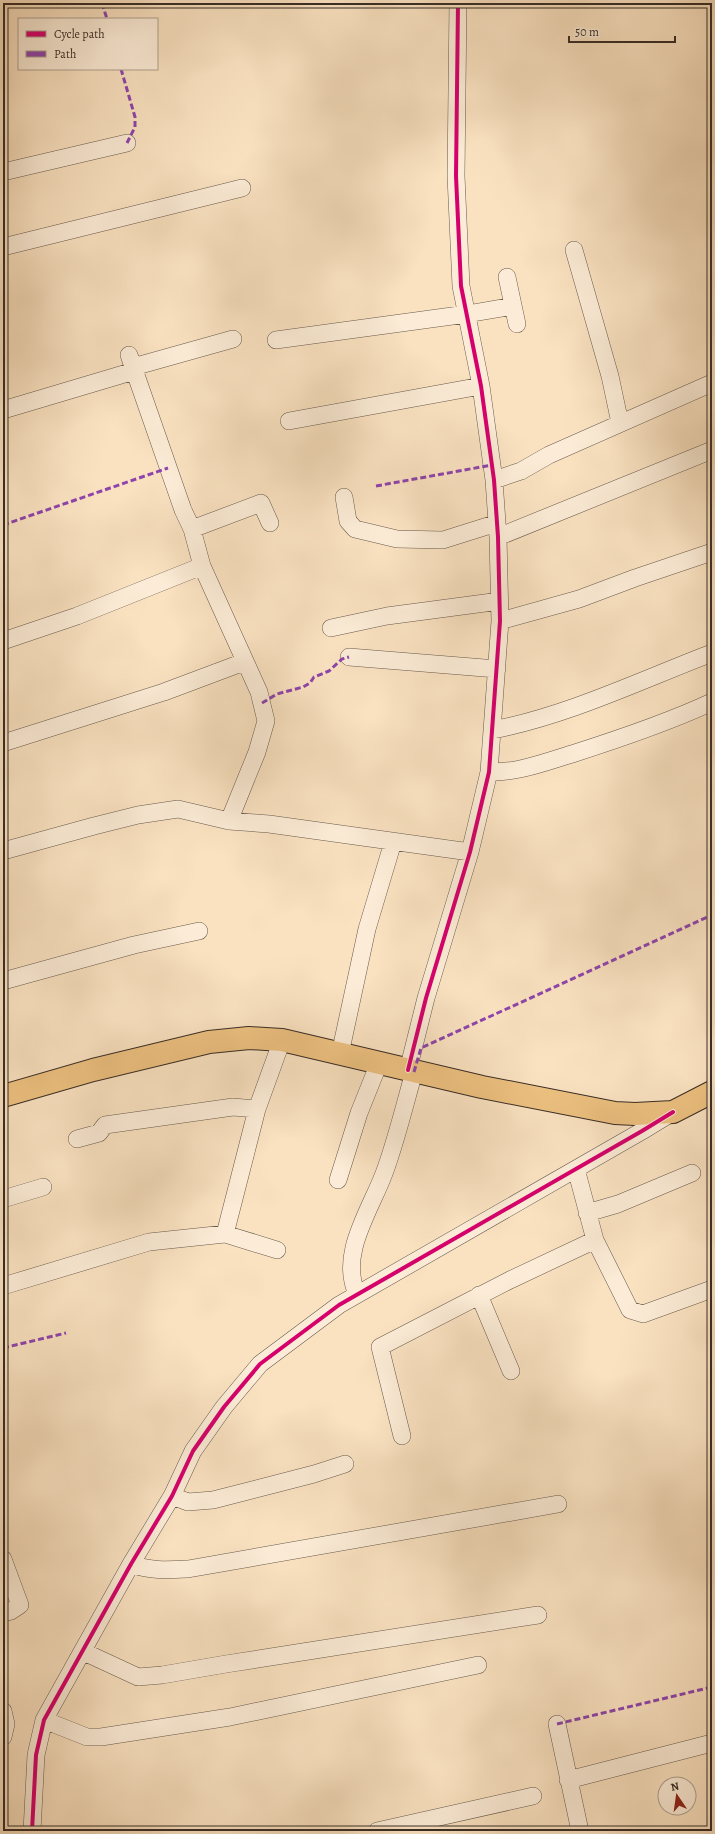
<svg xmlns="http://www.w3.org/2000/svg" width="715" height="1834" font-family="Alegreya,serif">
  <style>
    .lines { fill: none; stroke-linecap: round; stroke-linejoin: round }
    .minor-casing { stroke: #685a4d; stroke-width: 18 }
    .major-casing { stroke: #382d26; stroke-width: 24 }
    .minor { stroke: #fcecd7; stroke-width: 17 }
    .major { stroke: #edc180; stroke-width: 22 }
    .quiet { stroke: #8e44ad; stroke-width: 3; stroke-dasharray: 6 3; stroke-linecap: butt }
    .cycleway-casing { stroke: #fcecd7; stroke-width: 6 }
    .cycleway { stroke: #d6006c; stroke-width: 4 }
  </style>
  <rect width="100%" height="100%" fill="#fae2c1"/>
  <filter id="stains"><feTurbulence type="fractalNoise" baseFrequency=".005" numOctaves="4"/><feColorMatrix values="0 0 0 0 .2 0 0 0 0 .09 0 0 0 0 .02 0 0 0 .5 -.17"/></filter>
  <radialGradient id="worn" r=".72"><stop offset=".6" stop-color="#630" stop-opacity="0"/><stop offset="1" stop-color="#630" stop-opacity=".3"/></radialGradient>
  <g class="lines">
    <defs>
      <path id="minor" d="M3,172l124,-29
        M3,247l239,-59
        M574,250l36,126 10,47
        M507,277l10,47
        M276,340l191,-26 46,-8
        M129,355l54,155 9,19 10,37 57,126 7,29 -9,31 -28,69
        M133,367l100,-28
        M3,410l131,-39
        M289,421l192,-35
        M494,480l27,-9 28,-16 163,-72
        M344,497l4,24 7,8 42,10 46,1 54,-17
        M192,529l69,-26 9,20
        M498,537l214,-87
        M500,621l79,-22 56,-21 77,-26
        M331,628l56,-12 113,-15
        M3,641l74,-25 125,-50
        M349,657l148,12
        M493,730c76,-15 146,-49 219,-77
        M3,743l161,-51 80,-30
        M489,772c28,1 56,-10 83,-18 47,-15 95,-31 140,-52
        M3,851l91,-25 44,-11 40,-6 51,12 40,3 201,28
        M3,981l131,-36 65,-14
        M340,1054l27,-125 26,-87
        M408,1070l18,-72 44,-146 19,-80 11,-151 -2,-84 -4,-57 -13,-94 -20,-100 -5,-110 2,-173
        M77,1139l22,-6 6,-8 128,-18 24,2
        M576,1169l19,71 35,70 13,4 69,-25
        M338,1180l21,-67 20,-50
        M3,1199l40,-12
        M587,1213l31,-9 74,-31
        M225,1234l32,-125 25,-69
        M3,1286l146,-44 76,-8 52,16
        M357,1294c-19,-42 16,-87 29,-126 11,-31 19,-64 28,-96
        M479,1295l32,76
        M402,1436l-22,-89 130,-67 85,-40
        M172,1496l16,6 25,-2 101,-26 31,-10
        M3,1559l17,46 -9,6 -8,2
        M131,1564c19,7 36,6 57,5l370,-65
        M84,1652l54,25 24,-2 64,-11 312,-49
        M3,1711l3,13 -3,13
        M44,1720l43,17h14l129,-20 248,-52
        M557,1724l23,107
        M568,1780l144,-37
        M32,1831l4,-76 8,-35 87,-156 41,-68 21,-45 31,-44 36,-43 79,-59 303,-174 31,-19
        M377,1831l156,-35"/>
      <path id="major" d="M3,1096l90,-26 116,-28 40,-4 33,2 200,47 133,26 20,1 38,-2 39,-20"/>
    </defs>
    <use href="#minor" class="minor-casing"/>
    <use href="#major" class="major-casing"/>
    <use href="#minor" class="minor"/>
    <use href="#major" class="major"/>
    <path class="quiet" d="M102,3l5,16
      M121,69l14,48v10l-8,16
      M376,486l116,-21
      M3,525l165,-57
      M262,703l15,-9 26,-7 7,-4 4,-6 15,-6 13,-12 7,-2
      M414,1072l7,-24 291,-133
      M3,1348l63,-15
      M557,1724l155,-37"/>
    <defs>
      <path id="cycleway" d="M408,1070l18,-72 44,-146 19,-80 11,-151 -2,-84 -4,-57 -13,-94 -20,-100 -5,-110 2,-173
        M32,1831l4,-76 8,-35 87,-156 41,-68 21,-45 31,-44 36,-43 79,-59 303,-174 31,-19"/>
    </defs>
    <use href="#cycleway" class="cycleway-casing"/>
    <use href="#cycleway" class="cycleway"/>
  </g>
  <rect width="715" height="1834" fill="none" stroke="#fae2c1" stroke-width="16"/>
  <rect x="4" y="4" width="707" height="1826" fill="none" stroke="#382d26" stroke-width="2"/>
  <rect x="8" y="8" width="699" height="1818" fill="none" stroke="#382d26"/>
  <rect x="18" y="18" width="140" height="52" fill="#fcecd7" stroke="#aea090"/>
  <rect x="26" y="31" width="20" height="6" fill="#d6006c" stroke="#aea090"/>
  <text x="54" y="38" font-size="12" fill="#382d26">Cycle path</text>
  <rect x="26" y="51" width="20" height="6" fill="#8e44ad" stroke="#aea090"/>
  <text x="54" y="58" font-size="12" fill="#382d26">Path</text>
  <g transform="translate(677 1796) rotate(347)"><circle r="19" fill="#fcecd7" stroke="#aea090"/>
  <path d="M0-3L7 15L0 10L-7 15Z" fill="#8f2418"/>
  <text y="-6" font-size="11" font-weight="bold" text-anchor="middle" fill="#382d26">N</text>
  </g>
  <path d="M569 36v6h106v-6" fill="none" stroke="#382d26" stroke-width="2"/>
  <text x="575" y="36" font-size="12" fill="#382d26" stroke="#fcecd7" stroke-width="3" paint-order="stroke">50 m</text>
  <rect width="100%" height="100%" filter="url(#stains)"/>
  <rect width="100%" height="100%" fill="url(#worn)"/>
</svg>
